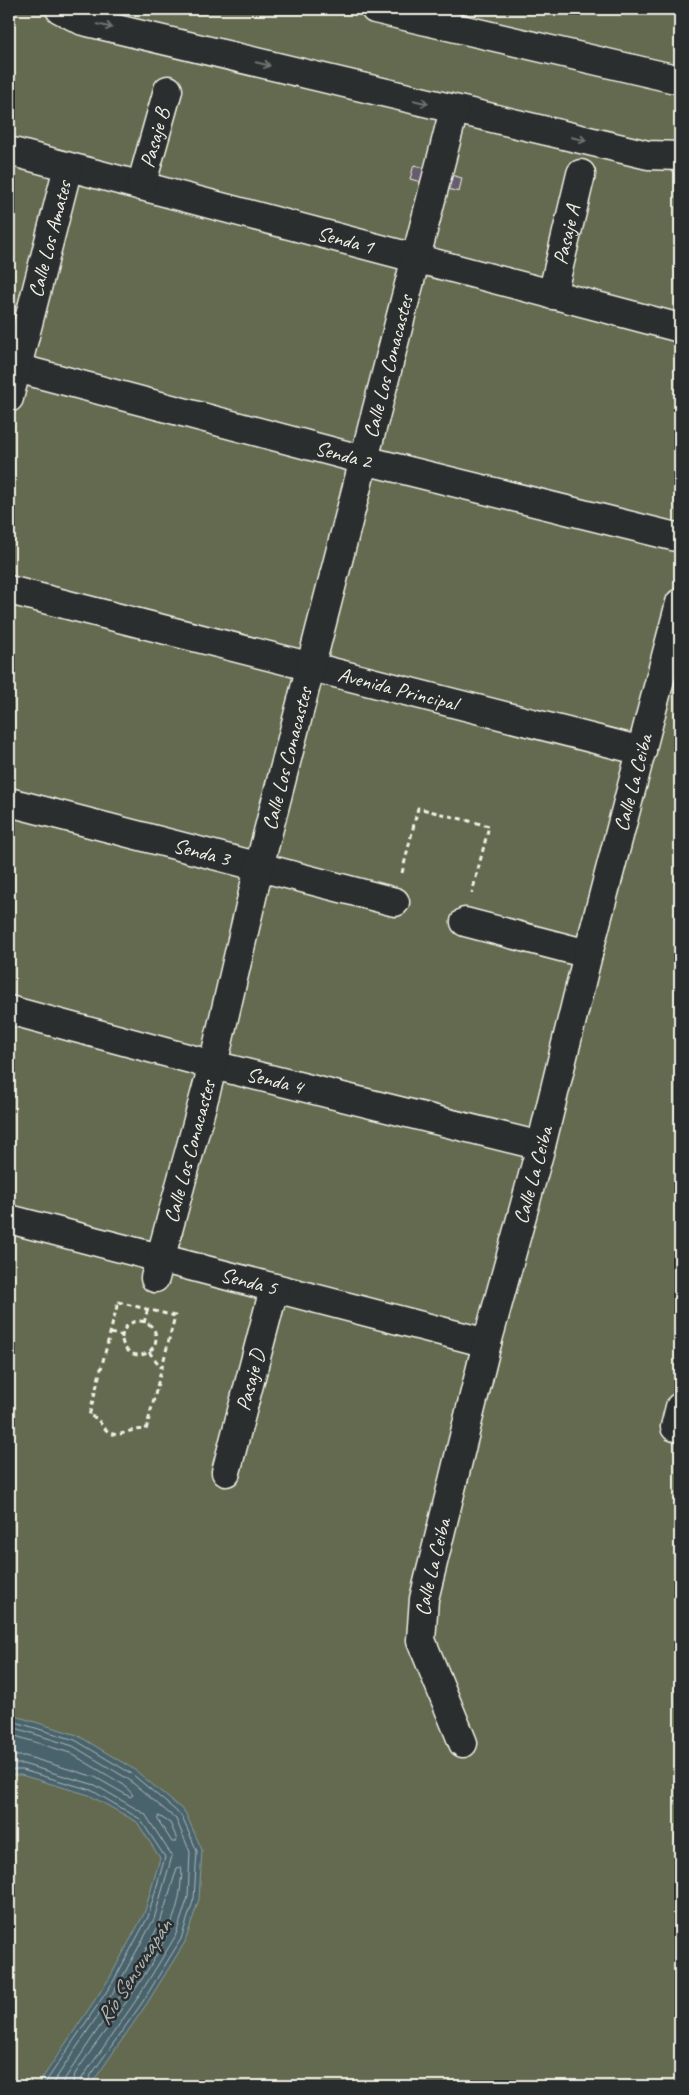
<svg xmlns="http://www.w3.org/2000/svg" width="689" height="2095" font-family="Caveat,sans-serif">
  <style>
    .green { fill: #636a50; stroke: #acae9c }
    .water { fill: #48636d; stroke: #8d9c9e }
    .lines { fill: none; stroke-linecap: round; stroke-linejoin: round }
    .shore { stroke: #afb8b7; stroke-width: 1 }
    .building { fill: #655d6e; stroke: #f4f1e8 }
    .minor-casing { stroke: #f4f1e8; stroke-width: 31 }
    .secondary-casing { stroke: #f4f1e8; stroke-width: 31 }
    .path { stroke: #f4f1e8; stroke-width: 3; stroke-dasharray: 5 4; stroke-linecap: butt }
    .minor { stroke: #2a2d2e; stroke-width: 28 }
    .secondary { stroke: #2a2d2e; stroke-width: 28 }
    .oneway { stroke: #71726f }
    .labels { text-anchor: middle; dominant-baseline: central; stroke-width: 5; stroke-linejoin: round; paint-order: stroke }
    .street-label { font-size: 21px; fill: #f4f1e8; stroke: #2a2d2e }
    .water-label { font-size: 22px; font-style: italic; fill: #afb8b7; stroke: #2a2d2e }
  </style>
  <rect width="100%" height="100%" fill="#36373b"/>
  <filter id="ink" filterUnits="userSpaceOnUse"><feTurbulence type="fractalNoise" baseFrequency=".02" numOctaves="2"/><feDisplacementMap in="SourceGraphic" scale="10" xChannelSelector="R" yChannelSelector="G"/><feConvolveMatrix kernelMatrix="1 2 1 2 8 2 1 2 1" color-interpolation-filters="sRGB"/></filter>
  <g filter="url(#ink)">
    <path class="green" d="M9,9h671v2077h-671z"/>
    <path class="water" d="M9,1714l68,21 58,35 50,42 17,38 -3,49 -14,43 -39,63 -56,81h-53l72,-107 35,-65 16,-56 -23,-36 -48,-27 -68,-20h-12z"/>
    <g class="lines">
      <path class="shore" d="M9,1720l66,20 57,34 49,41 16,36 -3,47 -13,41 -39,64 -51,72 -5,11
        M9,1726l64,20 55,33 48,40 14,33 -2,45 -13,40 -38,62 -55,79 -2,8
        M9,1734l61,19 54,32 9,10 -3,2 -35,-20 -70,-21h-16
        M9,1764h14l72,21 50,29 27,42 -18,63 -36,66 -67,101
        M9,1770h13l69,20 49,29 25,38 -17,60 -35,65 -70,104
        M159,1816l11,7 7,16 -1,3h-4l-14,-22z
        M60,2086l65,-97 35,-66 17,-55 4,-1c1,4 1,9 0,14 -3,66 -71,139 -106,193l-3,12"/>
    </g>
    <path class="building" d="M414,165l48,13 -3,14 -49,-13z"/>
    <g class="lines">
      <defs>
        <g id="minor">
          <path d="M60,9l23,12 565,134 32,1"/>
          <path id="s1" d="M9,151l671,177"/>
          <path id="s2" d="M141,186l27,-96"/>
          <path id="s3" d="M552,295l29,-121"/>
          <path id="s4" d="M9,366l355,94 316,78"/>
          <path id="s5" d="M9,398l59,-231"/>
          <path id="s6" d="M9,590l633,161"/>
          <path id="s7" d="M9,802l386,100"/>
          <path d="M465,922l123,32"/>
          <path id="s8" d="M9,1010l204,55 328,81"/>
          <path id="s9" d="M9,1219l478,124"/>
          <path id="s10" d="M155,1278l58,-213 46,-198 195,-757"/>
          <path d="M675,1427l5,-20"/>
          <path id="s11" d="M226,1472l48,-183"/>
          <path id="s12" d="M463,1743l-42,-103 3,-41 63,-256 54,-197 47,-192 92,-351"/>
        </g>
        <path id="secondary" d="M375,9l305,71"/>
      </defs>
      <use href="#minor" class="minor-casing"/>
      <use href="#secondary" class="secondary-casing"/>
      <path class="path" d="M402,873l16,-65 71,18 -17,67
        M118,1302l57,14 -29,114c-23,-4 -30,19 -49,-12l-8,-2z
        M122 1338a17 17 0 1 1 34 0a17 17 0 1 1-34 0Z
        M144,1323l4,-15
        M110,1333l13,3
        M149,1352l12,15"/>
      <use href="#minor" class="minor"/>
      <use href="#secondary" class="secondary"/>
    </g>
    <defs><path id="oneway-shaft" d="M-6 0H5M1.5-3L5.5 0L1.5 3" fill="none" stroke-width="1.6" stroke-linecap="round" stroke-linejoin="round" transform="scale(1.25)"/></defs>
    <g class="oneway">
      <use href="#oneway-shaft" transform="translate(105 26) rotate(13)"/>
      <use href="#oneway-shaft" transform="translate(263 64) rotate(13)"/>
      <use href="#oneway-shaft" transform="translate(421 102) rotate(13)"/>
      <use href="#oneway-shaft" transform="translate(579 139) rotate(13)"/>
    </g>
  </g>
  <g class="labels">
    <g class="street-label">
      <text stroke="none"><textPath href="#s2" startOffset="50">Pasaje B</textPath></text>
      <text stroke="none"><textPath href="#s3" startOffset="62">Pasaje A</textPath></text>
      <text stroke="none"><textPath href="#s5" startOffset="164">Calle Los Amates</textPath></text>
      <text stroke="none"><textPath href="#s1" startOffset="348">Senda 1</textPath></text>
      <text stroke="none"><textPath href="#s10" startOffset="941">Calle Los Conacastes</textPath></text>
      <text stroke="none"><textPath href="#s4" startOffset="346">Senda 2</textPath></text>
      <text stroke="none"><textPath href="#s6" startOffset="401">Avenida Principal</textPath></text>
      <text stroke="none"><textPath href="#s10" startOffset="536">Calle Los Conacastes</textPath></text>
      <text stroke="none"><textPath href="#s12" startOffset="995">Calle La Ceiba</textPath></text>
      <text stroke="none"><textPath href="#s7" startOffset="199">Senda 3</textPath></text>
      <text stroke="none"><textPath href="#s8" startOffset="275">Senda 4</textPath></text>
      <text stroke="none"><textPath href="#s10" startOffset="131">Calle Los Conacastes</textPath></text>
      <text stroke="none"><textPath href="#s12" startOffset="590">Calle La Ceiba</textPath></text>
      <text stroke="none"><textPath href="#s9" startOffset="248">Senda 5</textPath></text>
      <text stroke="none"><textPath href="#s11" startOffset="95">Pasaje D</textPath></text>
      <text stroke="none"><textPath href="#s12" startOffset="185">Calle La Ceiba</textPath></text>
    </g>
    <g class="water-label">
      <text transform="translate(134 1972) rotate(-57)">Río Sensunapán</text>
    </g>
  </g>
  <rect width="689" height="2095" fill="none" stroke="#2a2d2e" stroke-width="30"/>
  <rect x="15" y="15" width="659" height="2065" fill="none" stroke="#f4f1e8" stroke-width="2" filter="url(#ink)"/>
</svg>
